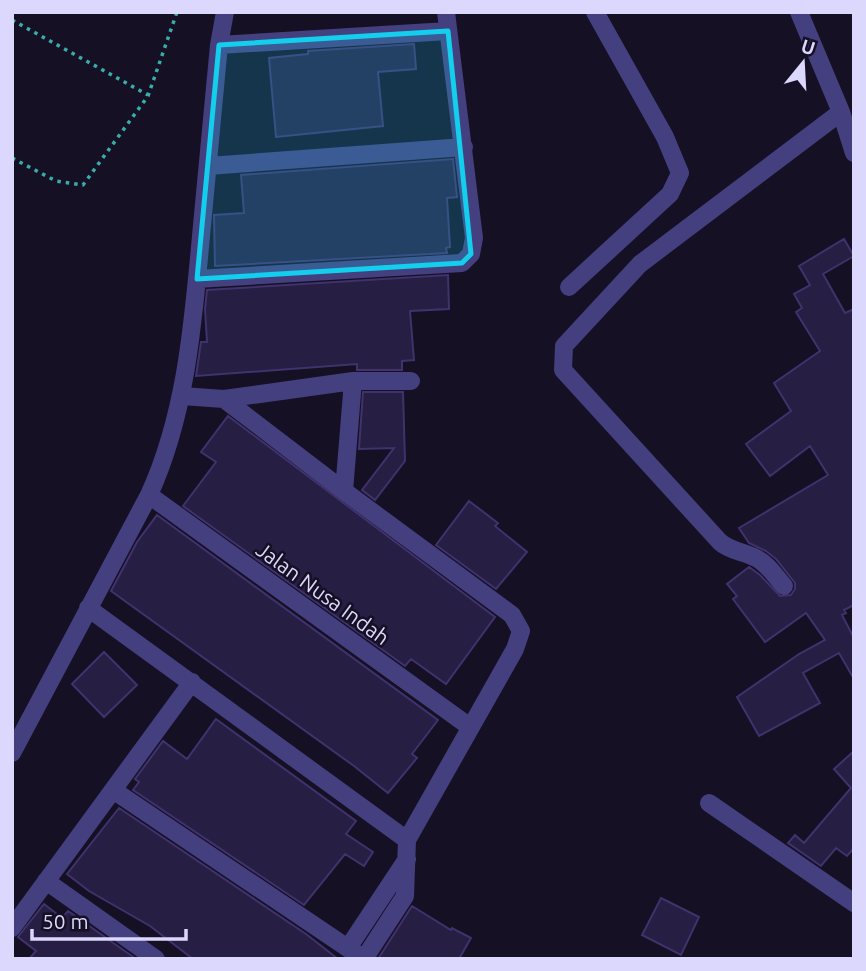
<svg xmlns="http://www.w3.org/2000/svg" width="866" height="971" font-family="Ubuntu,sans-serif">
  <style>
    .building { fill: #271e43; stroke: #40326d; stroke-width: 2 }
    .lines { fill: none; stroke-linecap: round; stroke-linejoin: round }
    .path { stroke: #39adab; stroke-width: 3.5; stroke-dasharray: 3.5 5; stroke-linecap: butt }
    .street { stroke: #443f7f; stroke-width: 18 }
    .marked { fill: #13ceec; fill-opacity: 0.2; stroke: #13ceec; stroke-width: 5; stroke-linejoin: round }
    .labels { text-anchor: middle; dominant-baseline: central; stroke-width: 5; stroke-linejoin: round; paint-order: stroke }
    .street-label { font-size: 21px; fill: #dcd7fc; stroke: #151024 }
  </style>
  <rect width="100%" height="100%" fill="#151024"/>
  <path class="building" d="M414,44l2,25 -38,3 5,54 -107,11 -7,-79 39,-4v-3z
    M453,159l4,38 -10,1 3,49 -4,1 1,5 -232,13 -1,-51 30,-2 -3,-38z
    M844,239l10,17 -31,18 22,39 9,-4v296l-10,5 2,3 -4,2 12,23v41l-15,-26 -36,20 17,30 -61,33 -22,-39 62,-43 26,-14 -19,-27 -41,29 -32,-43 4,-3 -10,-12 22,-17 11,8 20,21 11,-1 4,-6v-6l-19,-24 -10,-8 -17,-8 -10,-15 89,-53 -18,-29 -40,30 -24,-32 45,-33 -17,-28 46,-32 -24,-39 6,-4 -8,-14 16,-9 -11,-19z
    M448,275l1,34 -39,2 4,49 -12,1v9h-45v-6l-161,12 5,-34h6l-2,-33 2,-19z
    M363,392h40l2,69 -30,39 -13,-10 32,-42 -35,1z
    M228,416l267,201 -49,67 -35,-25 -6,7 -222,-160 33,-44 -15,-10z
    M469,501l29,22 -3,3 32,26 -31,37 -60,-44z
    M157,515l281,205 -26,34 5,4 -29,35 -34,-27 -243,-175 26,-49z
    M104,652l33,33 -33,32 -32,-33z
    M216,719l140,102 -10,13 27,18 -9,14 -19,-12 -41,51 -171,-115 6,-8 -4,-3 28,-38 24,18z
    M854,751v97l-7,8 -11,-8 -15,18 -33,-23 7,-8 9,8 47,-55 -17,-19z
    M119,808l187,126 32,25h-145l-43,-33 -61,-35 -22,-17z
    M661,898l38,19 -18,38 -39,-20z
    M44,904l18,14 6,-7 68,48h-107l7,-8 -18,-14z
    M412,906l39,24 1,-2 19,10 -12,21h-81z"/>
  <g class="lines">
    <path class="path" d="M12,20l136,75
      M12,158l44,23 27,4 65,-89 29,-84"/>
    <path class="street" d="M799,12l42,100 13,41
      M219,45l229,-14
      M208,166l256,-19
      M197,279l265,-16 9,-9 3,-16 -28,-226
      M569,287l101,-93 10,-21 -15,-36 -70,-125
      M182,396l42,3 129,-18h58
      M224,399l120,92 168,124 9,16 -6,18 -108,191 -2,56 -41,63
      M344,491l9,-110
      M149,495l321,232
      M784,586c-9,-10 -16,-22 -28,-28 -12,-7 -25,-6 -36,-16l-157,-172 1,-24 76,-82 201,-152
      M88,608l319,232
      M12,753l137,-258c37,-81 44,-171 52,-259 6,-63 12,-127 18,-191l6,-33
      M113,790l251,169
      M709,803l145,100
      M46,881l110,78
      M12,928l180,-246
      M348,948l59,-89"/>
  </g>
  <path class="marked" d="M448,31l23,223 -9,9 -265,16 22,-234z"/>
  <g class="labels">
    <g class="street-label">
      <text transform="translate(323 593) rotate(36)">Jalan Nusa Indah</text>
    </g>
  </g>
  <rect width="866" height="971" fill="none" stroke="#dcd7fc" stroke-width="28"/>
  <g transform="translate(803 63) rotate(18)" stroke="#151024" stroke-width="5" paint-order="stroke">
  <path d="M0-5L12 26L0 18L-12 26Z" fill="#dcd7fc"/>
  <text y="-10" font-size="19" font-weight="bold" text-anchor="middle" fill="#dcd7fc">U</text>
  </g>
  <path d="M32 929v10h154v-10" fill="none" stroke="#dcd7fc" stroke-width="3.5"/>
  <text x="42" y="929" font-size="21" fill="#dcd7fc" stroke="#151024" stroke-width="5" paint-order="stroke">50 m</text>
</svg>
